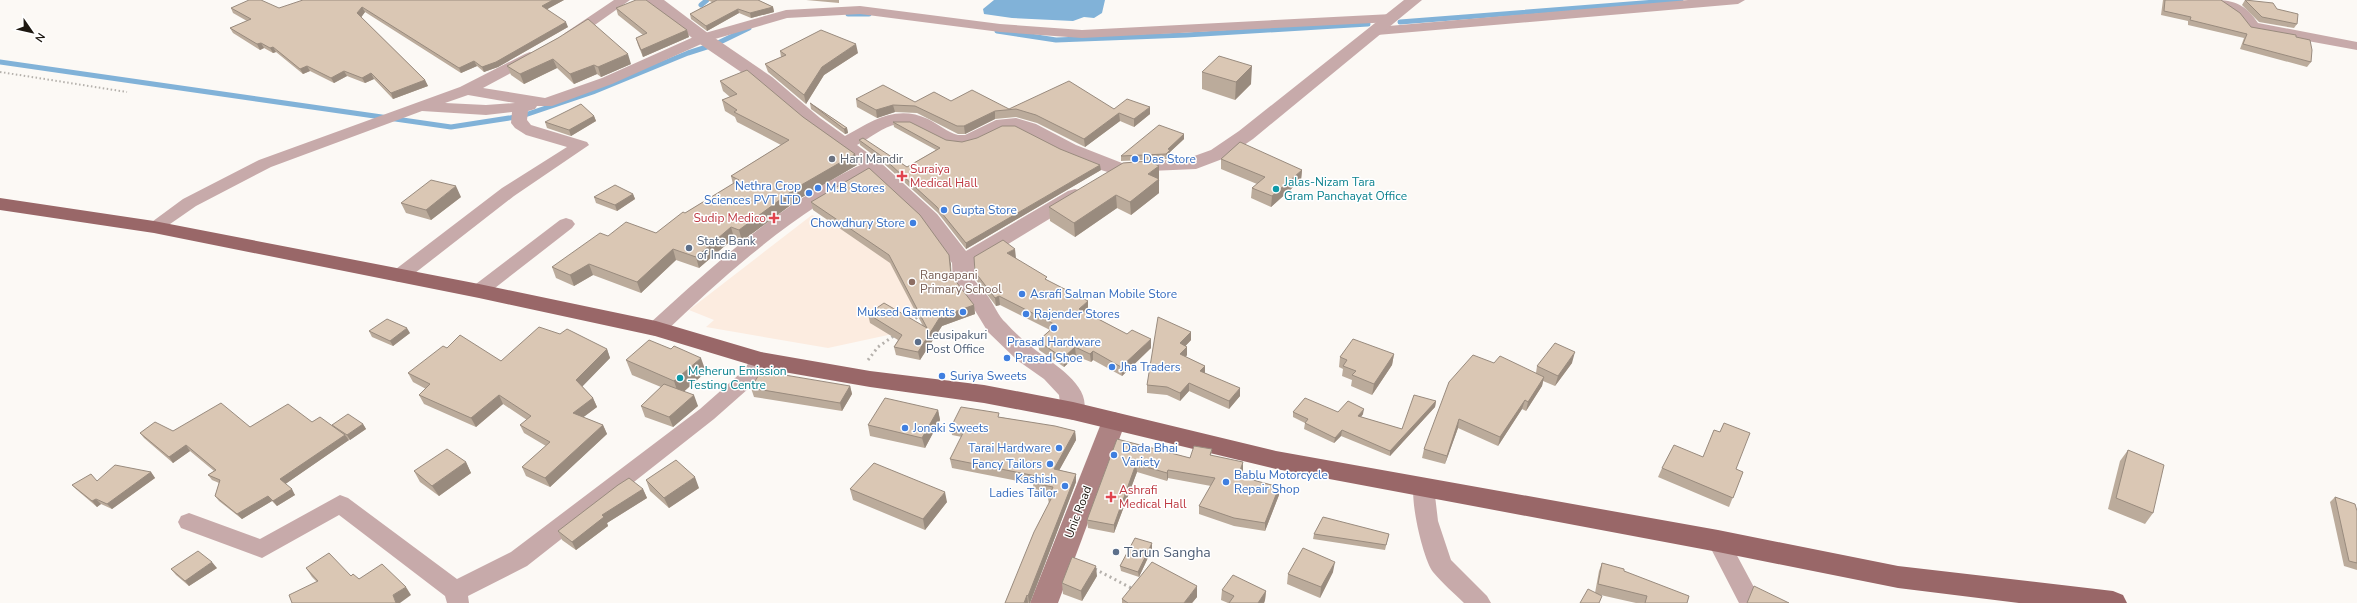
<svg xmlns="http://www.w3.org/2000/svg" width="2357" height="603" font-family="'Nunito Sans',sans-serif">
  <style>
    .education { fill: #fcece0 }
    .water { fill: #81b2d8 }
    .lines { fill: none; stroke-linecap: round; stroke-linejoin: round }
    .stream { stroke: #81b2d8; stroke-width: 5 }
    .path-far1 { stroke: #b5b1ac; stroke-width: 2; stroke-dasharray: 1.5 2.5; stroke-linecap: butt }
    .path { stroke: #b5b1ac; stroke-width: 3; stroke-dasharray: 2 3.5; stroke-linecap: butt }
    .minor { fill: #c7aaaa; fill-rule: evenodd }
    .tertiary { fill: #c7aaaa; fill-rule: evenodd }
    .secondary { fill: #ad8383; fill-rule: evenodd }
    .primary { fill: #996768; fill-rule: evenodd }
    .wall { fill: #bbab9b }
    .shaded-wall { fill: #998b7e }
    .building { fill: #dac7b4; stroke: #998b7e }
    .worship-dot { fill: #6b7280; stroke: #fff; stroke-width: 1.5 }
    .shop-dot { fill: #3f7fe0; stroke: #fff; stroke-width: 1.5 }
    .health-dot { fill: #e0444e; stroke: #fff; stroke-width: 1.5 }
    .culture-dot { fill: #0f9aa8; stroke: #fff; stroke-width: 1.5 }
    .service-dot { fill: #5c6f8a; stroke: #fff; stroke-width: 1.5 }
    .education-dot { fill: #8d6e63; stroke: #fff; stroke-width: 1.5 }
    .labels { text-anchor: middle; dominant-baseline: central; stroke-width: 3; stroke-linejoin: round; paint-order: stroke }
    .worship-label { font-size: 12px; fill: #5b616d; stroke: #fff; text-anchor: start }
    .shop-label { font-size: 12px; fill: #366cbe; stroke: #fff; text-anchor: start }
    .health-label { font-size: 12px; fill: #be3a42; stroke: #fff; text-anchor: start }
    .culture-label { font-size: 12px; fill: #0d838f; stroke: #fff; text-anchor: start }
    .service-label { font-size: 12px; fill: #4e5e75; stroke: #fff; text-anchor: start }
    .education-label { font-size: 12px; fill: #785e54; stroke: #fff; text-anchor: start }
    .street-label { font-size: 12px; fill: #1e1811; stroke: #fff }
    .near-service-label { font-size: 14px; fill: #4e5e75; stroke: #fff; text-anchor: start }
  </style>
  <rect width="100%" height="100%" fill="#fcf9f5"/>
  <path class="education" d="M812,215l31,13 17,-11 68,92 -40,26 -60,13 -122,-21 8,-7 -25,-10z"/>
  <path class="water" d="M994,0h111l-3,13 -8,5 -10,-1 -11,4 -61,-3 -28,-4 -1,-5z"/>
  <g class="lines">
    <path class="stream" d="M701,5l6,-5
      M848,14h21
      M1400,22l281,-22
      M997,31l59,9 130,-5 182,-11
      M0,62l451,65 71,-11 71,-24 95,-39 28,-9 33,-16"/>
    <path class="path-far1" d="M0,72l127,20"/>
    <path class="path" d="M911,322l9,-7
      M868,360l10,-13 17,-12
      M1095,569l38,20"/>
    <path class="minor" d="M614,0h16l-55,39h-10l-2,-3 2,-3z
      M1688,0h57l-7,4 -361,31 -7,-4 7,-4z
      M2214,0c21,0 32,5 44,23l99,19v8l-109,-20 -10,-13z
      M860,6l140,18 82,6 310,-16 7,4 -7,4 -310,16 -82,-6 -140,-18 -73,4 -79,23 -96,43 -60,22h-15l-2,3 -7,2 -1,9 4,5 56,17 2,3 -75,51 -108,84 -7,2 -7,-2 -2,-4 2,-4 110,-84 65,-41 -41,-12 -11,-7 -4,-5 1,-11 -26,3 -64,-4 -151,56 -75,39 -36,25h-12l-3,-4 38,-28 76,-39 201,-73 65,-33 5,-2 8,5 -3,3 -52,28 62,10 57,-20 96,-43 88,-25zM468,95l47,8 -29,2 -41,-2z
      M873,161l6,1 2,4 -2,4c-83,41 -149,100 -216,164l-7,2 -7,-2 -3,-5 3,-5c55,-50 110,-101 174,-139 16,-9 33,-20 50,-24z
      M566,218l6,2 3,4 -3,4 -86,67 -7,2 -7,-2 -2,-4 2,-4 88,-67z
      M761,353l7,2 3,5 -14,21 -43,38 -187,147 -59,30 1,7h-22l-2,-7 -106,-81 -77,43 -81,-30 -3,-6 3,-6 8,-3 71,26 80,-44 8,3 109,81 54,-27 189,-143 43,-38 11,-16z
      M1423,479l8,2 3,6 4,34 13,39 36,36 4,7h-27c-10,-10 -22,-20 -31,-31 -10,-13 -25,-77 -18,-91z
      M1718,532l8,3 30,56 12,5 4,7h-33l-32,-62 3,-6z"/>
    <path class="tertiary" d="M646,0h18l45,34 63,43 48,41 25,18c27,-15 51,-32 83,-17 10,5 19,13 30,16h7l31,-15 20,-2 20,6 40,21 46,18 64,-4 25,-9 28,-19 165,-131h18l-169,139 -28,19 -29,11 -69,3 -8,3c-21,-5 -46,-15 -65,-26 -12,-6 -24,-16 -38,-20 -18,-4 -33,15 -51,17 -26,4 -43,-26 -68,-22 -14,3 -27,14 -40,21l23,17 57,52 29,37 102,-60 7,-2 7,2 3,4 -3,4 -108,66 1,16c4,5 9,9 12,14 7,9 11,21 19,28 8,9 18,18 27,25 18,15 65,40 48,69l-8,3 -8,-3 -4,-6 -2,-16 -15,-16 -27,-19 -29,-28 -17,-28 -18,-21 -1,-20 -29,-41 -57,-52 -60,-44 -46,-41 -63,-43z"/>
    <path class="secondary" d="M1114,412l9,3 3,6 -68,182h-28l72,-182 3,-6z"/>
    <path class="primary" d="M0,198l154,23 325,63 177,37 105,31 109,19 114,14 89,17 203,49 442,79 180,36 215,25 10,4 4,8h-108l-121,-15 -180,-36 -442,-83 -203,-49 -89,-17 -114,-16 -109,-19 -106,-32 -176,-38 -325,-65 -154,-23z"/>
  </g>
  <path class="wall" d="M564,0l-17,9 21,18 -70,40 -14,5 -7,-6 -16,7 -96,-61 -4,5 64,63 3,6 -35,13 -19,-20 -9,4 -18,-7 -13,7 -24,-12 -7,3 -27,-22 -3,1 -9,-5 -4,2 -27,-17 -3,-5 17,-7 -14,-8 -2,-5h48z
    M707,0h51l15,7 1,5 -23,6 -12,-5 -32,18 -16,-12 -1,-5 22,-12z
    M806,0h33v3z
    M2163,0h58l30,27 45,10 15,25 -4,5 -67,-18 4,-11 -56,-13v-4l-27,-6z
    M2245,0l32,9 20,15 -3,4 -35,-6 -17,-17z
    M616,8l71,22 2,7 -46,20 -5,-12 -2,-7 7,-3 -25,-20z
    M558,38l73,26 -30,13 -4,-3 -23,10 -17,-16 -33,16 -13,-9 -4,-9z
    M780,51l78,2 -34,22 -18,29 -38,-32 -3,-8 16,-7z
    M1202,72l49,12 -16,16 -33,-11z
    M720,81l83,36 52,37 2,11 -58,34 -57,42 -8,-3 -35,30 -23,-8 -35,33 -48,-18 -19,11 -18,-8 -4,-11 56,-31 48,-3 29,-20 48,-29 -2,-8 50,-31 -44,-23 -2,-5 -10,-6 -3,-11 8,-3 -7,-6z
    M856,99l59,3 36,-1 58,8h105l36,5 -16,13 -14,-6 -35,26 -48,-24 -21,-6 -21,2 -30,15h-7l-41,-21 -22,-1 -18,6 -20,-11z
    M810,103l37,25 1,5 -3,1 -34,-25z
    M594,116l2,5 -25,15 -24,-8 -2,-6z
    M893,122l53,18 155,30 -135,79 -28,-36 -57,-52 -21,-16 -1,-5 48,27 29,-17 -42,-23z
    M1184,134v5l-14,13v3l-4,4 -45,2v-5z
    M1221,159l81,11 -1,10 -30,27 -20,-9 1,-10 5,-4 -36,-15z
    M1160,180h-1v13l-28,22 -14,-7 -42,29 -25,-16 -1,-14z
    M633,194l2,5 -18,12 -21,-8 -2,-6z
    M461,197l-30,23 -25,-7 -5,-10z
    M811,202l138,53 2,22 23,28 1,9 -33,12 -22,34 -24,-5 -2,-8 4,-7 -28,-17 -2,-9 55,12 -33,-63 -77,-53z
    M1015,258l32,22 41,30 -2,2 65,36 -29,28 -29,-16 -2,2 -15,-6 -12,11 -25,-17 -1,-9 12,-11 -50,-25 -4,1 -20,-26 -1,-8 41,-14z
    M369,331l41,2 -17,13 -21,-9z
    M1191,332v8l-6,6 2,1v8l-1,2 19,9v7l35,23 -11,13 -40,-18 -9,10 -13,-6 -20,-2v-8z
    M447,348l54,13 106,-12 3,9 -28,28 11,12 4,9 -14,10 20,8 4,9 -57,53 -24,-11 -4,-9 24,-21 -22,-13 -4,-8 7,-5 -24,-16 -27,23 -52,-23 -5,-9 7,-6 -13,-7 -5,-9z
    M1394,354l-2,11 -20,30 -21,-9 1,-6 -10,-4 1,-7 -4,-2 1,-10z
    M626,360l80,12 -22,19 14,15 -25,21 -28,-10 -4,-11 20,-19 -29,-12z
    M1494,363l42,10 1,-7 35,-3 -17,23 -12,-5 -1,5 -16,25 -4,-2 -24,37 -40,-18 -13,36 -23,-6 2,-9z
    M850,386l2,8 -10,17 -88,-14 -3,-9z
    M1436,401l-1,6 -45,49 -49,-20 -7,7 -30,-14 1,-6 -12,-6v-5h45l25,2 -2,3 41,12z
    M938,410l2,10 -15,28 -55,-12 -2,-11z
    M1000,417l75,14 1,9 -17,30 17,4v8l-46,121h-25l44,-99 -1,-6 2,-3 -16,-3 -1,-8 -81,-16 -2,-9 12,-22 -10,-2 -1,-8z
    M312,422l21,4 -1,-1 31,-1 3,5 -16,11 -3,-2 2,2 -64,44 10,11 -18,11 -5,-5 -30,18 -23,-18 -4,-5 4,-13 -7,-3 -4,-5 6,-4 -24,-20 -17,12 -29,-25 -4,-5 110,-6z
    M1117,439l73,19 22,-9 -1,6 32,15 -3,7 39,10v8l-14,36 -31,-5 -35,-12v-8l12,-20 -43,-8 -1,3 -30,-9 -23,61 -26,-5 -1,-8z
    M2128,450l25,63 -8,11 -37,-15 12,-48z
    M1703,457l40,15 -14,35 -71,-30 4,-9z
    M466,462l5,11 -32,23 -19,-14 -6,-11z
    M151,472l4,6 -43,31 -11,-5 -4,3 -20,-17 -5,-5 25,-4z
    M646,480l53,8 -30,20 -19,-17z
    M643,489l4,9 -40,25 1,3 -32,24 -14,-10 -4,-9z
    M850,489l97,13 -22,28 -72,-30z
    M2335,497l22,14v59l-13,-4 -14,-64z
    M1314,534h75l-4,16 -72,-11z
    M1152,549l-13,28 -18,-6 -1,-5z
    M1602,563l22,8 63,32h-51l-40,-9 -1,-1 4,-22z
    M217,568l-28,18 -13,-11 -5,-6z
    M306,568l45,8 8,3 52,16 -94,-13 -5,-5z
    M1333,572l-13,26 -33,-14 1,-10z
    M1097,576l-15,25 -19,-7 -1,-11z
    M1222,590l44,1 -1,9 -1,3h-36l-7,-3z
    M1197,597l-5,6h-70v-4z"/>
  <path class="shaded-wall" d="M553,0h11l-20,11 -2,-5z
    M362,7l3,5 -5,7 -3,-6z
    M773,7l1,5 -23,6 -1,-5z
    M738,9l1,4 -32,18 -1,-5z
    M566,22l2,5 -70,40 -14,5 -2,-5z
    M687,30l2,7 -46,20 -2,-7z
    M261,43l3,5 -4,2 -3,-6z
    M856,44l2,9 -34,22 -18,29 -2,-9 18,-28z
    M273,47l3,5 -3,1 -3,-5z
    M628,54l3,10 -30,13 -3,-10z
    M553,59l4,9 -33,16 -4,-10z
    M474,61l3,5 -16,7 -2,-5z
    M594,65l3,9 -23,10 -4,-10z
    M307,66l3,5 -7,3 -3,-5z
    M1252,66l-1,18 -16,16 1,-18z
    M344,71l3,5 -13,7 -3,-5z
    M371,73l3,6 -9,4 -3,-5z
    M425,80l3,6 -35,13 -2,-6z
    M893,105l2,7 -18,6 -1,-8z
    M1150,107v7l-16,13v-8z
    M995,111v8l-30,15 -1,-8z
    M1119,113l1,8 -35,26 -1,-8z
    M594,116l2,5 -25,15 -2,-6z
    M847,128l1,5 -3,1 -1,-5z
    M1184,134v5l-14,13v3l-4,4v-5l2,-5z
    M855,154l2,11 -58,34 -57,42 -3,-11 57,-42z
    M1100,165l1,5 -135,79v-6z
    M1159,166v27l-28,22 -1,-13 18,-28z
    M1302,170l-1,10 -30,27 1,-11z
    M456,186l5,11 -30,23 -5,-10z
    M633,194l2,5 -18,12 -2,-6z
    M1116,195l1,13 -42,29 -1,-14z
    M731,227l3,11 -35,30 -3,-11z
    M673,249l3,11 -35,33 -4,-11z
    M1015,249l1,9 -8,4 -1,-9z
    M949,255l2,9 1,20 -1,-9z
    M589,264l4,11 -19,11 -4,-11z
    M999,296l1,9 -4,1 -1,-8z
    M1088,301v9l-9,8v-9z
    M974,305l1,9 -33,12 -22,34 -2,-8 22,-35z
    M407,328l3,5 -17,13 -3,-5z
    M1191,332v8l-11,12v-9z
    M1151,339v9l-29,28 -1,-9z
    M1075,347l1,9 -12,11 -1,-9z
    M1187,347v8l-7,7v-8z
    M607,349l3,9 -30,31 -4,-9z
    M1093,351v9l-2,2 -1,-8z
    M1575,352l-3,11 -17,23 3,-10z
    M1394,354l-2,11 -20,30 2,-11z
    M701,358l5,14 -27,24 -5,-15z
    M1205,366v8l-5,-3z
    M1544,377l-2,9 -16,25 2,-9z
    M1189,383v8l-9,10v-8z
    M850,386l2,8 -10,17 -2,-8z
    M1240,388v8l-11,13v-8z
    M499,395l4,9 -27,23 -5,-9z
    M694,395l4,11 -25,21 -4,-10z
    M593,398l4,9 -20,15 -4,-9z
    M1525,400l-3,9 -24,37 2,-9z
    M1436,401l-1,6 -45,49v-5z
    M1364,409l-1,5 -5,7v-5z
    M938,410l2,10 -15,28 -3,-10z
    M1459,419l-1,9 -13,36 2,-8z
    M363,424l3,5 -16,11 -3,-5z
    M603,425l4,9 -57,53 -5,-9z
    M1342,430l-1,6 -7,7 1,-5z
    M1075,431l1,9 -21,38 -1,-9z
    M345,435l4,5 -65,45 -4,-6z
    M186,445l4,6 -17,12 -4,-6z
    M466,462l5,11 -32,23 -7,-10z
    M1243,462v8l-5,14v-8z
    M1136,464l1,8 -23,61v-8z
    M1168,470v8l-1,3v-8z
    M151,472l4,6 -43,31 -5,-5z
    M1076,474v8l-46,121h-1l-1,-7z
    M695,477l4,11 -30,20 -5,-10z
    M1279,487v8l-14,36v-8z
    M292,489l3,6 -18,11 -4,-5z
    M643,489l4,9 -40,25 1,3 -32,24 -4,-8 30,-27z
    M945,492l2,10 -22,28 -2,-11z
    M268,496l4,5 -30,18 -5,-5z
    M96,499l5,5 -4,3 -5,-6z
    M1152,543v6l-13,28 -1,-5z
    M212,562l5,6 -28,18 -4,-5z
    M1335,562l-2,10 -13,26 1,-11z
    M1096,566l1,10 -15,25 -1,-10z
    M1197,586v11l-5,6h-8z
    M406,587l5,8 -11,8h-4l-3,-8z
    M1266,591l-1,9 -1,3h-6z
    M1027,595l1,8h-4z"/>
  <path class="building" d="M249,0h12l18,8 24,-8h250l-11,6 24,16 -70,40 -14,5 -8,-6 -15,7 -97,-61 -5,6 68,67 -34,13 -20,-20 -9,5 -18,-7 -13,7 -24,-12 -7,3 -27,-22 -3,1 -9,-5 -4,1 -27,-16 21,-9 -20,-11z
    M636,0h10l41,30 -46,20 -5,-12 11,-5 -31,-25z
    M717,0h41l15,7 -23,6 -12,-4 -32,17 -16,-12z
    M2165,0h56l19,13 11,14 45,8v2l14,3 2,10 -1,12 -68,-18 4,-10 -57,-14 1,-3 -27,-6z
    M2245,0l28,3 4,6 21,5 -1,10 -35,-7z
    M588,19l40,35 -30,13 -4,-2 -24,9 -17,-15 -33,15 -13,-8 51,-28z
    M821,30l35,14 -34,23 -18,28 -39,-31 21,-9 -6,-4z
    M1219,56l33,10 -16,16 -34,-10z
    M747,70l56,47 52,37 -59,34 -57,42 -8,-3 -35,30 -23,-8 -36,33 -48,-18 -19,11 -18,-8 48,-34 8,3 18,-14 30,11 27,-21 2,1 54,-33 -8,-4 58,-36 -55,-28 3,-2 -15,-10 15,-6 -17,-13z
    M1069,81l45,28 13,-10 23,8 -16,12 -15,-6 -35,26 -48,-24 -20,-6 -21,2 -31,15h-7l-42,-20 -22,-1 -17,5 -20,-11 27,-14 32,17 19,-10 17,9 21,-11 37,19z
    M810,103l37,25 -3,1z
    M581,104l13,12 -25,14 -24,-8z
    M893,122h17l36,18 16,2 15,-4 25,-12h13l45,23 40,16 -134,78 -29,-36 -57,-52 -21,-15 4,-2 44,29 33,-19z
    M1159,125l25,9 -16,15 2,1 -4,4 -45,2z
    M1240,142l62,28 -30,26 -20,-8 13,-11 -44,-18z
    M1149,161l10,5 -11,8 11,5 -29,23 -14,-7 -42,28 -25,-16 74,-44z
    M869,168l51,47 29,40 2,20 23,30 -34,12 -22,35 -24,-5 8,-12 -34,-21 16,-11 43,25 -38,-73 -78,-53z
    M431,180l25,6 -30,24 -25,-7z
    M615,185l18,9 -18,11 -21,-8z
    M1003,240l12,9 -8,4 40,24 -2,2 43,22 -9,8 48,25 5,-4 19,9 -30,28 -28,-16 -3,3 -15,-7 -12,11 -25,-17 18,-16 -57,-29 -4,2 -20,-26 -1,-15z
    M1158,317l33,15 -11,11 7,4 -7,7 25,12 -5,5 40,17 -11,13 -40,-18 -9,10 -13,-6 -20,-2z
    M387,319l20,9 -17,13 -21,-10z
    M539,327l21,7 7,-5 40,20 -31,31 17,18 -20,15 30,12 -58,53 -23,-11 28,-25 -30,-17 11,-9 -32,-21 -28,23 -52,-23 11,-11 -22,-11 35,-27 4,2 13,-13 41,26z
    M1353,339l41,15 -20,30 -22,-9 4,-4 -13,-5 4,-6 -7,-3z
    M649,340l22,9 3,-3 27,12 -27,23 -48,-21z
    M1555,343l20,9 -17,24 -21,-10z
    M1473,355l21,8 6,-7 44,21 -16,25 -3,-2 -25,37 -41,-18 -12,37 -23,-7 25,-67z
    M761,371l89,15 -10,17 -89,-15z
    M664,384l30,11 -25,22 -28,-11z
    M1414,395l22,6 -46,50 -48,-21 -7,8 -30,-15 3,-4 -15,-7 12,-14 33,14 10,-11 16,8 -6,7 44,13z
    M885,398l53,12 -16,28 -54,-13z
    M221,403l29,24 38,-23 24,18 8,-5 25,18 -65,44 12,10 -19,12 -5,-5 -31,18 -22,-18 5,-16 -12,-5 8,-5 -30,-25 -17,12 -29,-24 15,-11 18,9z
    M961,407l38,6 -1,4 57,9 20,5 -21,38 22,5 -48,122 -1,-1 -3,8h-19l29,-71 17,-33 -3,-1 5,-11 -20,-4 3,-7 -86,-17 15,-30 -14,-2z
    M348,414l15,10 -16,11 -15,-10z
    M1724,423l26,10 -14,36 7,3 -10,26 -71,-30 12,-23 29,12 11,-27 6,2z
    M1117,439l73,19 4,-12 18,3 -2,6 33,7 -5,14 41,11 -14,36 -31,-5 -35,-12 16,-28 -47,-8 -1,3 -31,-9 -22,61 -27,-5z
    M447,449l19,13 -34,24 -18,-15z
    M2128,450l36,15 -11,48 -37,-15z
    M676,460l19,17 -31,21 -18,-18z
    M874,463l71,29 -22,27 -73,-30z
    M115,465l36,7 -44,32 -11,-5 -4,2 -20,-16 19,-11 6,7z
    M629,478l14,11 -41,26 2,2 -32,25 -14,-11 60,-46z
    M2335,497l20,7 2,7v52l-8,-2z
    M1323,517l66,17 -3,11 -72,-11z
    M1135,538l17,5 -14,29 -18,-6z
    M1303,548l32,14 -14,25 -33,-13z
    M198,551l14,11 -27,19 -14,-12z
    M329,553l22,23 2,-2 6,5 23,-15 24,23 -13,8 3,8h-104l-3,-8 29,-14 -12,-13z
    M1072,557l24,9 -15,25 -19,-8z
    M1152,562l45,24 -13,17h-56l-6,-4z
    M1602,563l22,6v2l65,25 -2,7h-42l2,-7 -49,-12z
    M1233,575l33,16 -8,12h-29l5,-7 -12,-6z
    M1754,586l35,17h-42z
    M1588,589l14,7 -3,7h-19z"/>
  <circle class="worship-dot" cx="832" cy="159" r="4"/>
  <g class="shop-dot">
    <circle cx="1135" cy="159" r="4"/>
    <circle cx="818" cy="188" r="4"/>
    <circle cx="809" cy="193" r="4"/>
    <circle cx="944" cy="210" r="4"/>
    <circle cx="913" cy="223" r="4"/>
    <circle cx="1022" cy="294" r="4"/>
    <circle cx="963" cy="312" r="4"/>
    <circle cx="1026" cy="314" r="4"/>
    <circle cx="1054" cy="328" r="4"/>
    <circle cx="1007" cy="358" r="4"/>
    <circle cx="1112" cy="367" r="4"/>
    <circle cx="942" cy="376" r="4"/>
    <circle cx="905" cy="428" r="4"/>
    <circle cx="1059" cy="448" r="4"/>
    <circle cx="1114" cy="455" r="4"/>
    <circle cx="1050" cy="464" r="4"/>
    <circle cx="1226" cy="482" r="4"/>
    <circle cx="1065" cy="486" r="4"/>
  </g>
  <g class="health-dot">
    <path d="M900 170h4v4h4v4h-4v4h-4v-4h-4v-4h4z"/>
    <path d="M772 212h4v4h4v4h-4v4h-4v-4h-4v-4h4z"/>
    <path d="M1109 491h4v4h4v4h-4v4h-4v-4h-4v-4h4z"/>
  </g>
  <g class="culture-dot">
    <circle cx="1276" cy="189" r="4"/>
    <circle cx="680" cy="378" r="4"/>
  </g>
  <g class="service-dot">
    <circle cx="689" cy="248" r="4"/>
    <circle cx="918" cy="342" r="4"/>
    <circle cx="1116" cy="552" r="4"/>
  </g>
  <circle class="education-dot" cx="912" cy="282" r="4"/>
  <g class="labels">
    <g class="worship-label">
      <text x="840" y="159">Hari Mandir</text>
    </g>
    <g class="shop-label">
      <text x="1143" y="159">Das Store</text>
      <text x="801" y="186" text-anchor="end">Nethra Crop<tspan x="801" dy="14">Sciences PVT LTD</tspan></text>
      <text x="826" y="188">M.B Stores</text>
      <text x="952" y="210">Gupta Store</text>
      <text x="905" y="223" text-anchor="end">Chowdhury Store</text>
      <text x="1030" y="294">Asrafi Salman Mobile Store</text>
      <text x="955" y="312" text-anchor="end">Muksed Garments</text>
      <text x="1034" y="314">Rajender Stores</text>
      <text x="1054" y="342" text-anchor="middle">Prasad Hardware</text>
      <text x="1015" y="358">Prasad Shoe</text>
      <text x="1120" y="367">Jha Traders</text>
      <text x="950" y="376">Suriya Sweets</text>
      <text x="913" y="428">Jonaki Sweets</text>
      <text x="1051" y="448" text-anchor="end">Tarai Hardware</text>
      <text x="1122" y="448">Dada Bhai<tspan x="1122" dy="14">Variety</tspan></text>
      <text x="1042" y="464" text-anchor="end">Fancy Tailors</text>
      <text x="1234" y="475">Bablu Motorcycle<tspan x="1234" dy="14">Repair Shop</tspan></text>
      <text x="1057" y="479" text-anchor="end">Kashish<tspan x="1057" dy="14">Ladies Tailor</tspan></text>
    </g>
    <g class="health-label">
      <text x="910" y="169">Suraiya<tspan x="910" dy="14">Medical Hall</tspan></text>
      <text x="766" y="218" text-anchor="end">Sudip Medico</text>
      <text x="1119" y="490">Ashrafi<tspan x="1119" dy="14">Medical Hall</tspan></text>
    </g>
    <g class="culture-label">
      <text x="1284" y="182">Jalas-Nizam Tara<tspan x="1284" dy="14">Gram Panchayat Office</tspan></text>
      <text x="688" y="371">Meherun Emission<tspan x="688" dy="14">Testing Centre</tspan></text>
    </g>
    <g class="service-label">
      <text x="697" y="241">State Bank<tspan x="697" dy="14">of India</tspan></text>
      <text x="926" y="335">Leusipakuri<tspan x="926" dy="14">Post Office</tspan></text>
    </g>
    <g class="education-label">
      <text x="920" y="275">Rangapani<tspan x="920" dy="14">Primary School</tspan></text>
    </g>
    <g class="street-label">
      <text transform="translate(1078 512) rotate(-69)">Unic Road</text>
    </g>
    <g class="near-service-label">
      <text x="1124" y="552">Tarun Sangha</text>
    </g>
  </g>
  <g transform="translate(32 32) rotate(124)" stroke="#ffffff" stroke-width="3" paint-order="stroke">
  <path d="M0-3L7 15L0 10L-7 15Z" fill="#1e1811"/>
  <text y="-6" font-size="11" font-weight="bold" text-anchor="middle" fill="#1e1811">N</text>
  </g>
</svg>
